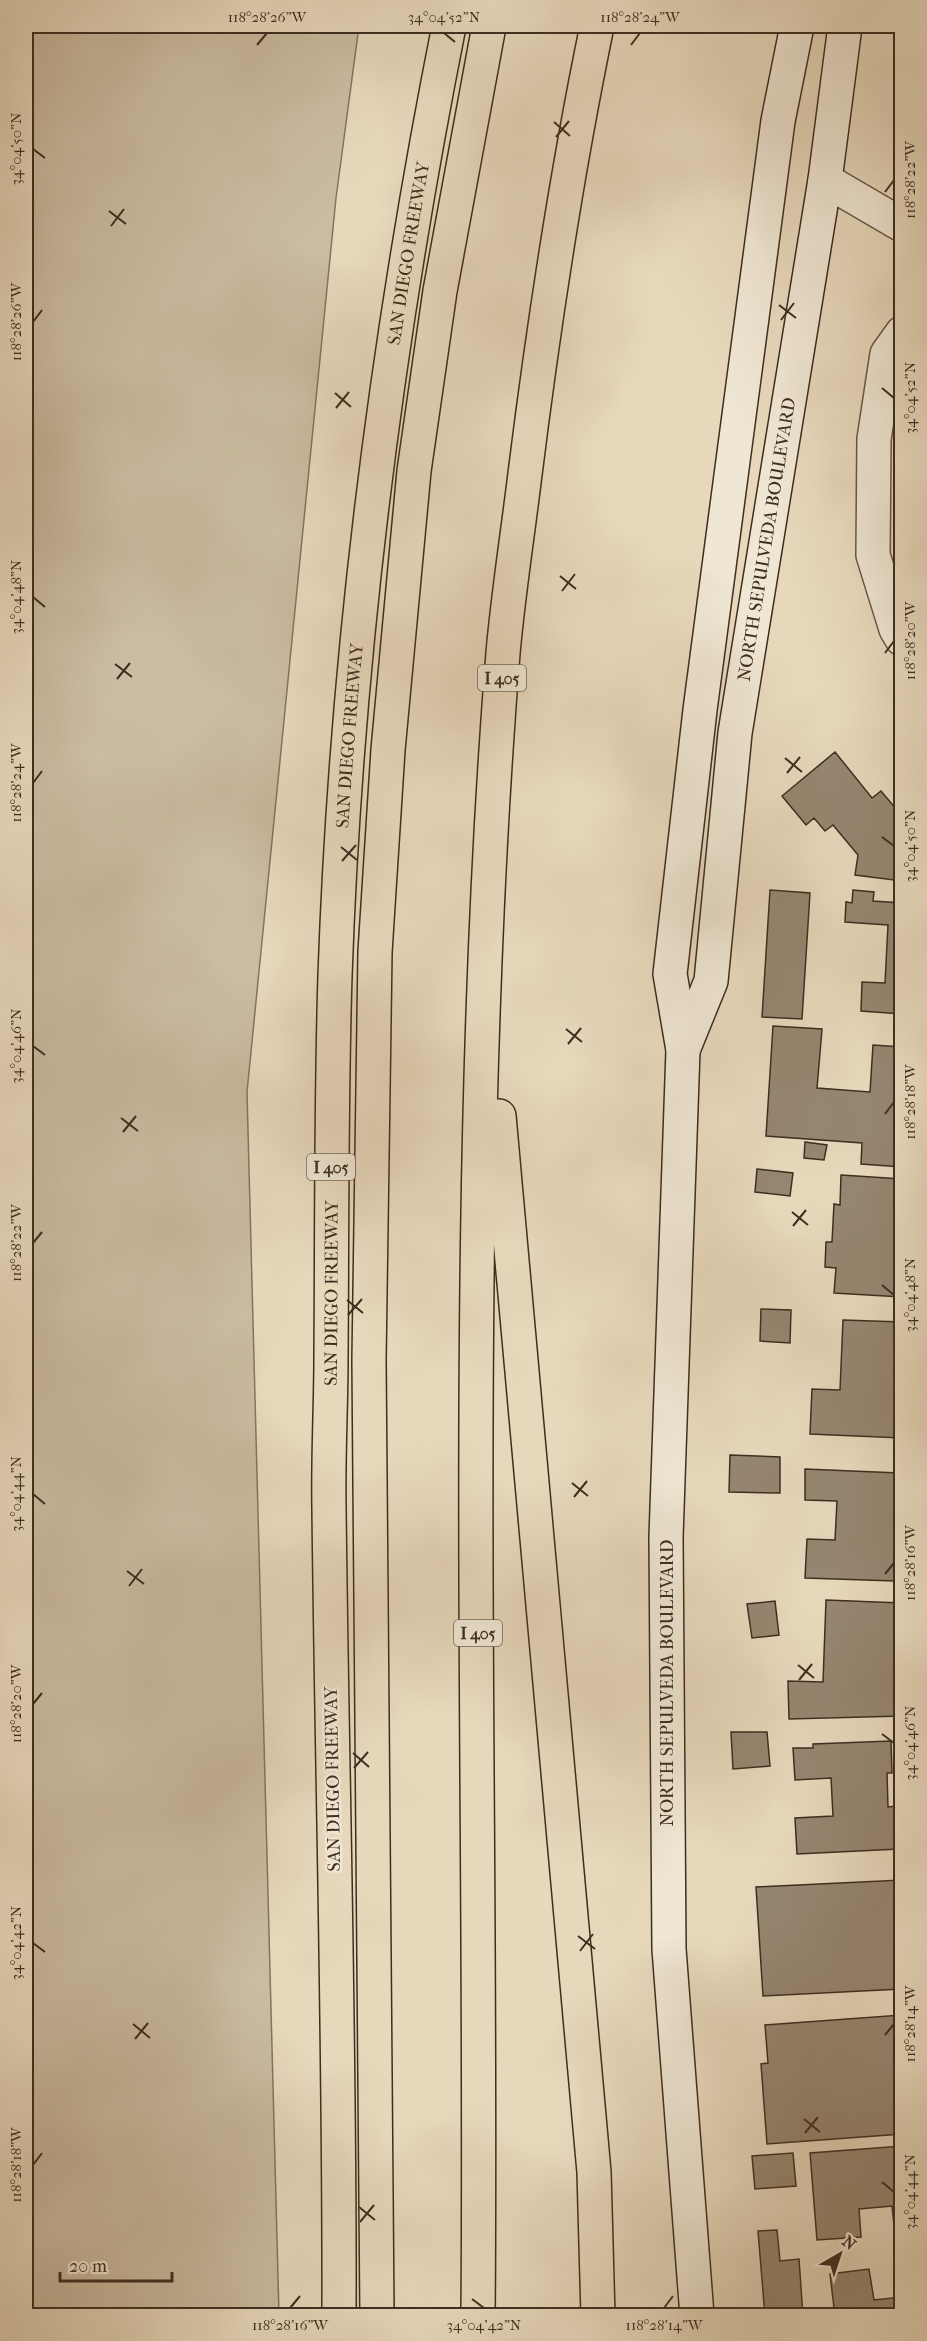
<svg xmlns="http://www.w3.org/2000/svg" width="927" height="2341" font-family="'IM FELL French Canon',serif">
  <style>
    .green { fill: #cabba1; stroke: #847460; stroke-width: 1.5 }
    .building { fill: #968671; stroke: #3e2e1f; stroke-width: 1.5 }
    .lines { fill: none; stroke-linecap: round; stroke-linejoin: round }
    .minor-casing { stroke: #685846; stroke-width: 36 }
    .secondary-casing { stroke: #3e2e1f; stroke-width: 36 }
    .motorway-casing { stroke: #3e2e1f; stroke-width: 36 }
    .minor { stroke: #efe6d3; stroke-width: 33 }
    .secondary { stroke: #efe6d3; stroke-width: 33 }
    .motorway { stroke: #e7d8bc; stroke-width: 33 }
    .ticks { fill: none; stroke: #3e2e1f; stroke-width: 2 }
    .labels { text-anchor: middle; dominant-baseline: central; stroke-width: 5; stroke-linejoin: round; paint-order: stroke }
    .shield { fill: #efe6d3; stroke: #736555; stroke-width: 1.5 }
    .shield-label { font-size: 16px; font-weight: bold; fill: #3e2e1f }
    .street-label { font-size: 18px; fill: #3e2e1f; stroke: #efe6d3 }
    .neatline { fill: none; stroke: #3e2e1f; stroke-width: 2 }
    .ticks-label { font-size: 15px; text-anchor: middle; fill: #3e2e1f }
  </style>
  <rect width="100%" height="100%" fill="#e7d8bc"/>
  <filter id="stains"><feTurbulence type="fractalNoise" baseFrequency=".00333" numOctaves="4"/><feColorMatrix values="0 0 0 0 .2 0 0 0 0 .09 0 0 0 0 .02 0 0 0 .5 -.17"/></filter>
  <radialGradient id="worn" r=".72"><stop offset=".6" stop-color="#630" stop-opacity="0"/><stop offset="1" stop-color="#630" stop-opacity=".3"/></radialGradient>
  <path class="green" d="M26,26h333l-23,172 -89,894 32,1223h-253z"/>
  <path class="building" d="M835,752l37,46 9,-7 21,25v65l-47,-6 3,-20 -25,-30 -8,6 -11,-13 -8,7 -24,-29z
    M770,890l40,3 -8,126 -40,-2z
    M853,890l21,2 -1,9 29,2v111l-41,-3 1,-29 23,1 3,-58 -43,-3 1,-20 6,1z
    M773,1026l49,3 -5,59 53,4 3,-47 29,2v120l-41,-3 1,-21 -96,-7z
    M805,1142l22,3 -3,15 -20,-2z
    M757,1169l36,4 -3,23 -35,-4z
    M841,1175l61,4v118l-68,-4 2,-25 -11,-1 1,-25h6l2,-38 6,1z
    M761,1309l30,1 -1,33 -30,-2z
    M843,1320l59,2v116l-92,-4 2,-45 28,1z
    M730,1455l50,2v36l-51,-1z
    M805,1469l94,4 -4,108 -90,-3 2,-39 28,1 2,-39 -32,-1z
    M826,1600l75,3 -3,83h4v30l-113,3 -1,-38 35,1z
    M775,1601l4,34 -27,3 -5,-34z
    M731,1732h36l3,34 -37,3z
    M891,1741l1,32h-5l1,34 9,-1 2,43 -102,5 -2,-36 38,-2 -2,-38 -36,2 -2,-32h20v-4z
    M902,1880v109l-139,7 -7,-109z
    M902,2015v119l-135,10 -6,-80 7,-1 -3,-38z
    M902,2146v88l-7,1 -3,-29 -33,3 2,28 -44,3 -7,-87z
    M793,2153l3,33 -41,3 -3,-33z
    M777,2230l3,31 19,-2 4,57h-38l-7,-85z
    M869,2269l5,31 28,-3v19h-67l-5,-42z"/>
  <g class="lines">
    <defs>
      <path id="minor" d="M825,180l77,45
        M902,333l-15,21 -13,85 -1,116 23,74 6,10"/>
      <g id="secondary">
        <path id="s1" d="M683,1050l28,-69 24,-248 90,-553 20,-154"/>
        <path d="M697,2316l-28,-367 -3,-412 17,-487 -13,-76 30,-264 78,-589 19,-95"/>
      </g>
      <g id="motorway">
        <path d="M499,1116l95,1056 4,144"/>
        <path id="s2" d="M339,2316c1,-270 -7,-539 -10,-809 -1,-50 2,-100 2,-150 1,-127 0,-254 4,-381 11,-319 52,-638 114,-950"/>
        <path d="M377,2316l-8,-956 6,-408 13,-202 26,-279 26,-180 49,-265"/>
        <path d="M478,2316c5,-554 -19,-1111 25,-1663 5,-57 14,-114 21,-171 19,-153 42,-306 73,-456"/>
      </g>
    </defs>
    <use href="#minor" class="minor-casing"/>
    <use href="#secondary" class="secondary-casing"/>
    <use href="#motorway" class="motorway-casing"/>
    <use href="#minor" class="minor"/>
    <use href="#secondary" class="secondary"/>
    <use href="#motorway" class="motorway"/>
  </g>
  <path class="ticks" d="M444,33l11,9M257,45l10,-12M631,45l9,-12M554,122l16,14M556,137l13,-16M33,149l12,9M885,192l9,-12M109,211l17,13M111,226l13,-17M779,305l17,13M781,320l13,-17M33,322l9,-12M882,388l12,10M335,393l16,14M336,408l13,-16M560,576l16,13M562,591l13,-17M33,597l12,10M885,653l9,-12M115,664l17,13M117,679l13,-16M785,758l17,14M787,773l13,-16M33,783l9,-12M882,837l12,9M341,847l16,13M342,861l14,-16M566,1029l16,13M568,1044l13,-16M33,1046l12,9M885,1114l9,-12M121,1118l17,13M123,1132l13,-16M792,1212l16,13M793,1226l13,-16M33,1243l9,-11M882,1285l12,10M347,1300l16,13M348,1315l14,-16M572,1483l16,13M33,1494l12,10M574,1497l13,-16M127,1571l17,13M885,1574l9,-11M129,1586l13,-17M798,1665l16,13M799,1680l13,-16M33,1704l9,-11M882,1734l12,9M353,1753l16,14M354,1768l14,-16M578,1936l17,13M33,1943l12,9M580,1951l13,-17M133,2024l17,14M885,2035l9,-11M135,2039l13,-16M804,2119l16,13M805,2133l13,-16M33,2165l9,-12M882,2182l12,10M359,2207l16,13M360,2222l14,-17M472,2299l12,9M290,2308l10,-12M664,2308l9,-12"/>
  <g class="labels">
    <g class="shield">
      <rect x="478" y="665" width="48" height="26" rx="4.5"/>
      <rect x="307" y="1154" width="48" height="26" rx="4.5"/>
      <rect x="454" y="1620" width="48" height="26" rx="4.5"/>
    </g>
    <g class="shield-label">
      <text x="502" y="678">I 405</text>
      <text x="331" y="1167">I 405</text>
      <text x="478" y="1633">I 405</text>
    </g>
    <g class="street-label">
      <text stroke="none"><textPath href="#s2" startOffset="2067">SAN DIEGO FREEWAY</textPath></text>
      <text stroke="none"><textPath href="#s1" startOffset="520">NORTH SEPULVEDA BOULEVARD</textPath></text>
      <text stroke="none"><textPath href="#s2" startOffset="1581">SAN DIEGO FREEWAY</textPath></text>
      <text stroke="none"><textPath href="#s2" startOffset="1023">SAN DIEGO FREEWAY</textPath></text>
      <text transform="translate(667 1683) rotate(-90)">NORTH SEPULVEDA BOULEVARD</text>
      <text transform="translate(333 1779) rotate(-91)">SAN DIEGO FREEWAY</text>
    </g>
  </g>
  <rect width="927" height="2341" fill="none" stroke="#e7d8bc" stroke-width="66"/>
  <g transform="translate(840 2254) rotate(39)" stroke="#efe6d3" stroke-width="4.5" paint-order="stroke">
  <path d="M0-4.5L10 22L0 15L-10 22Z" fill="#3e2e1f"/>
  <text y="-9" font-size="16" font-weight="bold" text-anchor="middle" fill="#3e2e1f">N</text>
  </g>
  <path d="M60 2272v9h112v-9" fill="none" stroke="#3e2e1f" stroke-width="3"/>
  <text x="69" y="2272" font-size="18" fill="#3e2e1f" stroke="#efe6d3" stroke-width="4.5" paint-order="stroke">20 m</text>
  <rect x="33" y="33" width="861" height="2275" class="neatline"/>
  <g class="ticks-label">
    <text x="267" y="22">118°28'26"W</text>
    <text x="444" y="22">34°04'52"N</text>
    <text x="640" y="22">118°28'24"W</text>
    <text transform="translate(16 149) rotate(-90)" y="5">34°04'50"N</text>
    <text transform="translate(910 180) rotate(-90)" y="5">118°28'22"W</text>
    <text transform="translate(16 322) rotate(-90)" y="5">118°28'26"W</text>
    <text transform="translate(910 398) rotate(-90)" y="5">34°04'52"N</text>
    <text transform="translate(16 597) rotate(-90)" y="5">34°04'48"N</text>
    <text transform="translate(910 641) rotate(-90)" y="5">118°28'20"W</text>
    <text transform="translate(16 783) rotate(-90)" y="5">118°28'24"W</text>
    <text transform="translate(910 846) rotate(-90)" y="5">34°04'50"N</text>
    <text transform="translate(16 1046) rotate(-90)" y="5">34°04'46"N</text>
    <text transform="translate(910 1102) rotate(-90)" y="5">118°28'18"W</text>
    <text transform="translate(16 1243) rotate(-90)" y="5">118°28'22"W</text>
    <text transform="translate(910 1295) rotate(-90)" y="5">34°04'48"N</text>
    <text transform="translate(16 1494) rotate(-90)" y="5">34°04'44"N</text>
    <text transform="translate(910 1563) rotate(-90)" y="5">118°28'16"W</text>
    <text transform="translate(16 1704) rotate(-90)" y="5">118°28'20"W</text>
    <text transform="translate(910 1743) rotate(-90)" y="5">34°04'46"N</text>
    <text transform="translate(16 1943) rotate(-90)" y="5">34°04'42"N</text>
    <text transform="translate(910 2024) rotate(-90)" y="5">118°28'14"W</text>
    <text transform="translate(16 2165) rotate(-90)" y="5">118°28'18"W</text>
    <text transform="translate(910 2192) rotate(-90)" y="5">34°04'44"N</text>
    <text x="290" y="2330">118°28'16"W</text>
    <text x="484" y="2330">34°04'42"N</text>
    <text x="664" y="2330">118°28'14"W</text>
  </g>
  <rect width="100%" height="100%" filter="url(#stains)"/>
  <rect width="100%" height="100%" fill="url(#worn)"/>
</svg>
